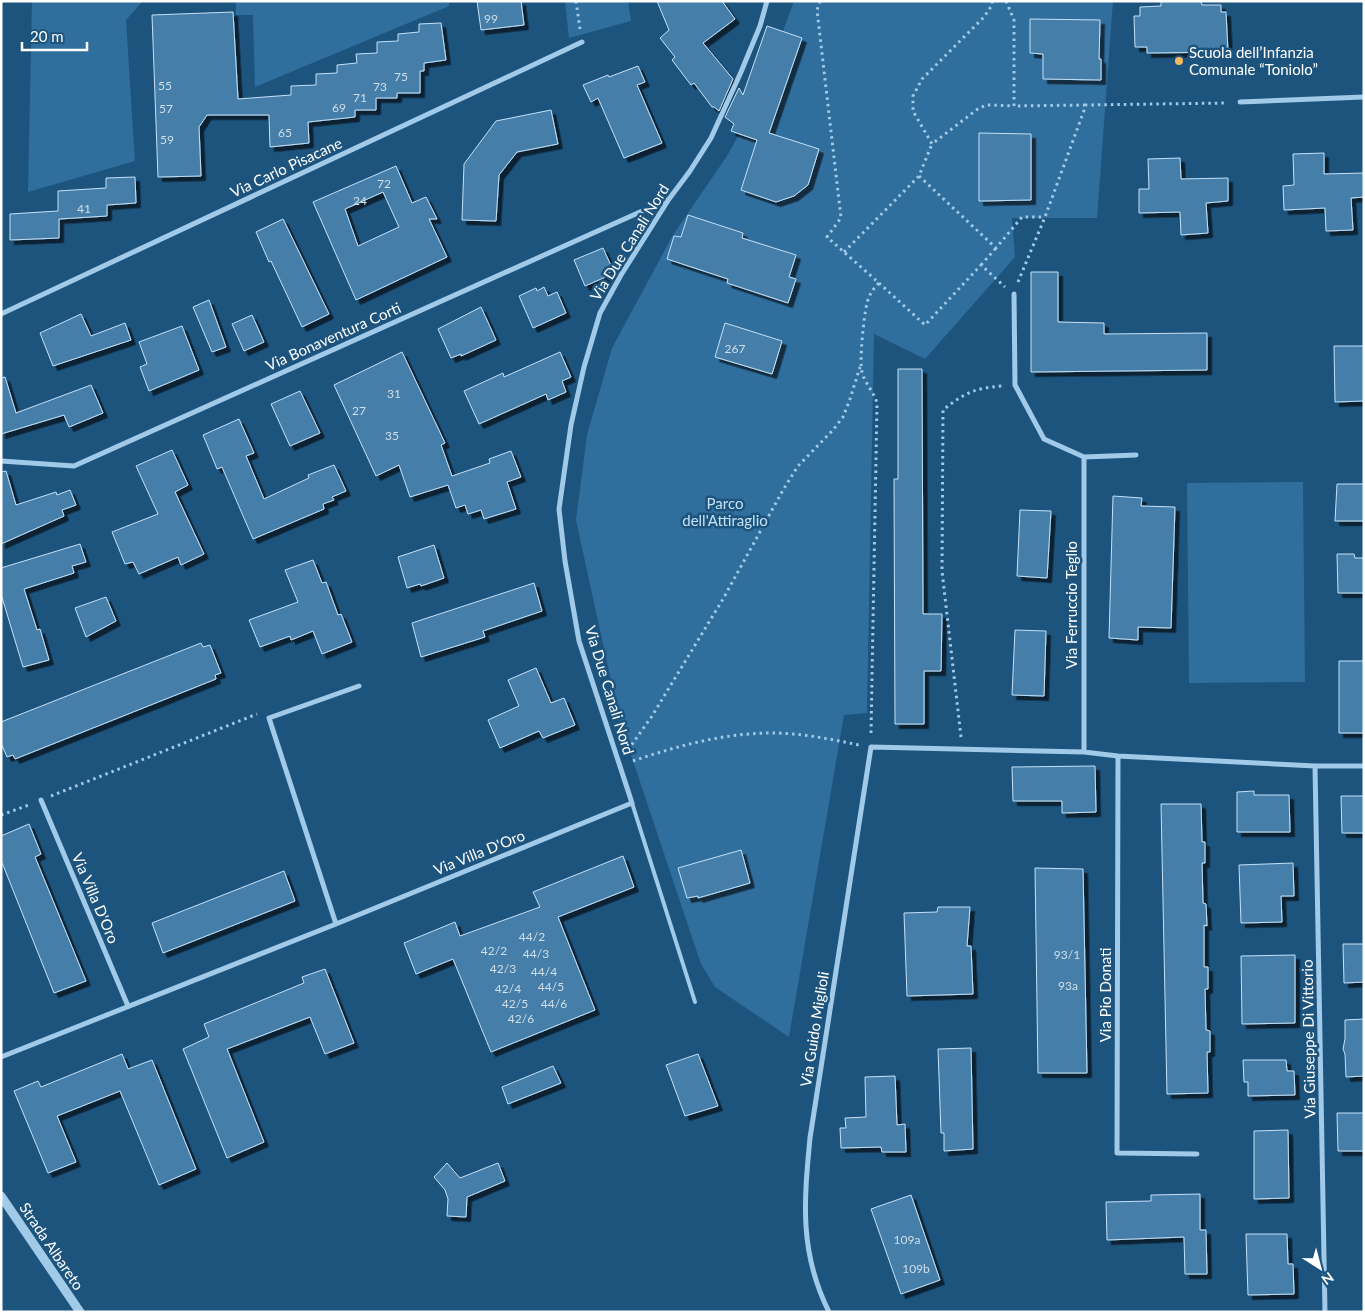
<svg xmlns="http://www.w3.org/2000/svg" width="1365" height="1313" font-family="Lato,sans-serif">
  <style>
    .green { fill: #306e9d }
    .building { fill: #457ea8; stroke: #c4e1f6; fill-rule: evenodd; filter: url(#shadow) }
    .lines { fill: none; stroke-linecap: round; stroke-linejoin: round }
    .path { stroke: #a0cae8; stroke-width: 3; stroke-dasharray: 2.5 4; stroke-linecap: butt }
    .service { stroke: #a0cae8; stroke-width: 4 }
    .minor { stroke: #a0cae8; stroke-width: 5 }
    .tertiary { stroke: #a0cae8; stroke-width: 9 }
    .poi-dot { fill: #f8b85f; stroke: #1d547e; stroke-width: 2 }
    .labels { text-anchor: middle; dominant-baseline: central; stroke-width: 5; stroke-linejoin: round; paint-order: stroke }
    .number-label { font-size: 12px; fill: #d0dfe9 }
    .poi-label { font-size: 15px; fill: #fff; stroke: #1d547e; text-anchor: start }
    .street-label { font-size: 15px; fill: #fff; stroke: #1d547e }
    .park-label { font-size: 15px; fill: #c4e1f6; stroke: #1d547e }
  </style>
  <defs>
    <filter id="shadow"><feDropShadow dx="4.5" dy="4.5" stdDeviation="0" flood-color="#0009"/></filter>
  </defs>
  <rect width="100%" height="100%" fill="#1d547e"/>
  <path class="green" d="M32,1h111l-17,19 9,141 -107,31z
    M236,1h213v5l-194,81 -2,-72h-17z
    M565,1h63l3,20 -62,17z
    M794,1h319l-16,217h-85l3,39 -90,102 -51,-25 -7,379 -23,2 -55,322 -74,-50 -14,-23 -81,-242 -44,-202 11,-85 25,-87 61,-113 54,-79 31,-56z
    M1303,482l2,200 -116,1 -2,-200z"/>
  <path class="building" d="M477,1h44l3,24 -43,5z
    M657,1h65l13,18 -32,24 30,36 -14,32 -5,-4h-2l-18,-24 -3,2 -19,-25 3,-3 -15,-19 9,-8z
    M1161,1h40l1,4h19v7h5l2,40 -81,1v-6h-12l-1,-31h6v-9l21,-1z
    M233,12l5,87 53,-4v-9l25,-1v-11l21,-1v-8l20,-2 -1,-9 21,-1v-11l21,-1v-7l21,-2v-8l22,-1 5,37 -22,3v8h-4v22h-23v5h-21v12h-21v7l-47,5 1,21 -39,4 -1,-32h-62l-8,12 2,49 -43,1 -6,-162z
    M1030,19l70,1 -1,39h2v21l-58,-1v-25l-13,-1z
    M767,26l35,12 -33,95 50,16 -11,36 -14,11 -18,6 -35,-12 16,-50 -26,-9 3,-7 -9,-7 14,-29 4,7z
    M638,66l7,16 -8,3 25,58 -38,15 -26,-60 -7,4 -8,-17 25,-10 1,2z
    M551,110l7,34 -41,8 -18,23 -3,46 -34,-1 2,-56 32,-43z
    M979,133l52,1v66l-52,1z
    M1324,153v21l40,-1v24l-13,1 2,32 -27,1 -1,-23 -41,2 -1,-24 11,-1 -1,-31z
    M1180,158l1,21 47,-1v23l-22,2 2,30 -27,2 -1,-23 -41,1v-24h10l-1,-30z
    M396,166l16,37 14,-6 11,22h-8l18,38 -91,43 -43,-98zM383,192l16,35 -41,19 -13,-37z
    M135,177l1,26 -29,2v11l-48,3v19l-49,2v-26l48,-3v-20l48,-3v-10z
    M688,215l55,18 -1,5 54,17 -7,22 7,2 -8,24 -61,-20 1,-4 -61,-20 7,-23 7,1z
    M283,219l46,95 -27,13 -31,-66 -2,1 -13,-30z
    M603,248l9,20 -4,8 -23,10 -11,-26z
    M1031,272h27v50l46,1v11l103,-1v37l-176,2z
    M544,287l4,9 9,-4 9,21 -33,15 -14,-32 17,-8 1,3z
    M209,300l17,47 -14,5 -19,-45z
    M481,307l15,33 -35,16v-2l-10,4 -13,-29z
    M81,314l10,22 34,-13 6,17 -78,26 -13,-33z
    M252,315l12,27 -20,9 -12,-27z
    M725,323l57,18 -10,33 -57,-17z
    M182,326l17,44 -50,21 -9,-24 7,-3 -8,-22z
    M1334,346h30v55l-29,1z
    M402,352l43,91 -4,2 11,31 38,-13 -1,-4 22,-8 10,26 -14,5 9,27 -32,10 -3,-9 -13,4 -3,-9 -9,3 -8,-23 -38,12 -11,-32 -23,11 -42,-91z
    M560,352l11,25 -9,4 4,11 -18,8 -2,-6 -67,30 -15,-33 39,-18 1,4z
    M898,369h24l1,245h19l-1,57h-17v53h-29l-1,-245h4z
    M5,377l11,36 75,-28 12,28 -34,14 -5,-12 -63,19v-56z
    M300,391l20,42 -30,13 -19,-42z
    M239,419l15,34 -8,3 18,43 45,-21 -1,-3 26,-10 12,26 -14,6 2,3 -11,4 1,5 -71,30 -31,-72 -5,2 -14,-34z
    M172,450l16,35 -13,7 29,62 -23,11 -3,-8 -39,17 -6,-12 -8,2 -13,-32 46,-18 -22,-48z
    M6,471l10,34 40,-13 1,3 13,-5 6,15 -14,5 2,6 -63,28v-72z
    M1337,484h27v37h-29z
    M1113,496l29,2 -1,8 34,1 -4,121 -33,-1v13l-29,-2z
    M1020,510l31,1 -4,67 -30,-2z
    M80,544l6,18 -14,4 2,7 -50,16 13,41 3,-1 9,31 -26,7 -22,-73v-26z
    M434,545l10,33 -23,8 -1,-2 -13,4 -9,-31z
    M1337,554h17l1,4h9v35h-26z
    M313,560l9,23 4,-1 12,33 3,-1 11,28 -30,12 -9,-23 -22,9 -1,-4 -30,11 -11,-27 49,-18 -13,-32z
    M534,583l8,28 -59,20 2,6 -64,20 -9,-34z
    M106,597l10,24 -30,16 -11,-29z
    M1015,630l31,1 -2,65 -32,-1z
    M201,643l2,4 7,-2 11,28 -6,2 1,4 -201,80 -2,-4 -6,2 -6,-14v-21z
    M1339,661h25v72h-25z
    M536,668l15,35 13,-5 11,27 -32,13 -4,-7 -39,17 -12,-28 31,-14 -11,-26z
    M1095,766l1,46 -34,1v-12h-49l-1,-34z
    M1254,791v4h35l1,37h-53v-40z
    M1341,796h23v37h-22z
    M1161,804h40l1,38h3v21h-3l1,40 3,1 1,22 -3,-1v42h4v22h-3l1,41 4,1v21h-3l1,41 -41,1z
    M29,824l12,30 -6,3 51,124 -32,12 -53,-133v-24z
    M741,850l9,33 -52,15v-2l-11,2 -9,-30z
    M623,856l11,31 -76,30 37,93 -104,42 -38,-93 -37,15 -12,-31 51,-21 5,14 80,-29 -7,-15z
    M1293,863l1,33h-13l1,26 -41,1 -2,-58z
    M1035,868l48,1 4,204h-49z
    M284,871l11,30 -132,52 -11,-30z
    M938,907h32l-3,39h4l2,48 -66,2 -3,-83 33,-1z
    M1343,944h21v38l-20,1z
    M1295,955v68l-53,1 -1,-68z
    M325,969l29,74 -29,11 -15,-37 -83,32 37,93 -37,16 -44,-109 26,-12 -5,-13 100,-41 -2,-6z
    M1364,1019v57l-18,1 -1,-23 -2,-5 2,-10v-19z
    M971,1048l2,101 -29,2v-18h-3l-3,-84z
    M122,1054l6,15 24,-9 44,109 -37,16 -39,-94 -63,25 19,46 -28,11 -34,-82 24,-10 3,6z
    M698,1054l20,52 -33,10 -19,-51z
    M1243,1060h43l1,11h7l1,24 -47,1v-14h-4z
    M553,1066l8,17 -53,21 -6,-17z
    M895,1076l2,49 8,-1 1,28h-24l-1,-5 -40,1 -1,-20h6l-1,-10 21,-1 -1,-40z
    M1337,1113h27v38h-26z
    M1288,1130l1,68 -35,1v-68z
    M447,1163l13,15 38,-15 7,18 -38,16 -1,20 -19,-1 1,-17 -3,-9 -11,-13z
    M1200,1194v36h6l1,44h-22l-1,-37 -77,3 -1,-38 45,-1v-6z
    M911,1195l29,85 -39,14 -30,-85z
    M1246,1234h41l1,30h5l1,30 -46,1z"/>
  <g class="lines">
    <path class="path" d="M576,1l4,28
      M820,1l-3,9 24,208 -14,19 52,46c-6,6 -10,12 -12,20 -3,12 -8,58 -5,69 3,12 12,20 15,31l-6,330
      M992,1v4l-8,12 -62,62 -9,17v15l19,33 47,-36 8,-3 27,1
      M1006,1l8,19v86l72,-1
      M919,176l77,72 26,-31h23
      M844,252l75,-76 13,-32
      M981,265l15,-17
      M1018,282l27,-65 41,-112 141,-2
      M879,283l46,42 56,-60 24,22
      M961,737l-19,-166 1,-161c21,-17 32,-22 59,-24
      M628,750l24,-34 71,-117 60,-109 15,-24 35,-36 10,-13 7,-18 10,-32
      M633,761c44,-15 91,-28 139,-28 29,0 58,6 87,12
      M51,796l206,-82
      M1,815l28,-10"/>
    <path class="service" d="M632,803l63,199"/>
    <path class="minor" d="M1240,102l124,-5
      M1014,294l1,91 29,54 40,18
      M1,314l581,-272
      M1,461l73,5 595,-267
      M1084,752v-295l52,-2
      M1118,756l-1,397 80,1
      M1315,766l10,546
      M41,800l87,206
      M336,924l-67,-206 90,-32
      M1,1057l335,-133 296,-121 -53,-162 -14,-80 -6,-52 12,-84 13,-58 16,-54 21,-38 48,-76 21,-28 21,-33 30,-66 19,-46 7,-25
      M829,1312c-30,-60 -25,-111 -19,-174l61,-391 213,5 34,4 197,10h49"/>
    <path class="tertiary" d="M1,1196l79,116"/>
  </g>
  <circle class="poi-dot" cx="1179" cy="61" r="5"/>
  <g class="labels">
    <g class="number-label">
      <text x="491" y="18">99</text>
      <text x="401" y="76">75</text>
      <text x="165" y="85">55</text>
      <text x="380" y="86">73</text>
      <text x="360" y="97">71</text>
      <text x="339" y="107">69</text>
      <text x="166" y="108">57</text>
      <text x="285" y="132">65</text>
      <text x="167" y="139">59</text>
      <text x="384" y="183">72</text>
      <text x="360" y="200">24</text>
      <text x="84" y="208">41</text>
      <text x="735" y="348">267</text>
      <text x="394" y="393">31</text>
      <text x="359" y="410">27</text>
      <text x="392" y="435">35</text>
      <text x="532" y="936">44/2</text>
      <text x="494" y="950">42/2</text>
      <text x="536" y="953">44/3</text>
      <text x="1067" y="954">93/1</text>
      <text x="503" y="968">42/3</text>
      <text x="544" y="971">44/4</text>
      <text x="1068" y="985">93a</text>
      <text x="551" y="986">44/5</text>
      <text x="508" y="988">42/4</text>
      <text x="515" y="1003">42/5</text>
      <text x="554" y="1003">44/6</text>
      <text x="521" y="1018">42/6</text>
      <text x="907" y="1239">109a</text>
      <text x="916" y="1268">109b</text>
    </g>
    <g class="poi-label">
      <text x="1189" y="52">Scuola dell’Infanzia<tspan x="1189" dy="17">Comunale “Toniolo”</tspan></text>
    </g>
    <g class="street-label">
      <text transform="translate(286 167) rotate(-25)">Via Carlo Pisacane</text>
      <text transform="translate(629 242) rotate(-58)">Via Due Canali Nord</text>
      <text transform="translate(333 336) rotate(-24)">Via Bonaventura Corti</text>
      <text transform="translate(1071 605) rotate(-90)">Via Ferruccio Teglio</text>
      <text transform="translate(610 690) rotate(73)">Via Due Canali Nord</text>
      <text transform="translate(479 852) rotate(-22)">Via Villa D'Oro</text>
      <text transform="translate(96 898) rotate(67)">Via Villa D'Oro</text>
      <text transform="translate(1105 995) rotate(-90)">Via Pio Donati</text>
      <text transform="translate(814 1029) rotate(-81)">Via Guido Miglioli</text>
      <text transform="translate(1308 1039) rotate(-91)">Via Giuseppe Di Vittorio</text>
      <text transform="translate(52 1246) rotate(56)">Strada Albareto</text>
    </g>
    <g class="park-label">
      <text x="725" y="503">Parco<tspan x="725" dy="17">dell'Attiraglio</tspan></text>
    </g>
  </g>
  <rect width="1365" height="1313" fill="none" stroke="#ffffff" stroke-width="5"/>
  <g transform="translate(1320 1268) rotate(144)" stroke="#1d547e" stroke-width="4" paint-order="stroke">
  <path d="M0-4L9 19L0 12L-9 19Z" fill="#ffffff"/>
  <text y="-8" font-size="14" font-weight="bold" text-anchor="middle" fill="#ffffff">N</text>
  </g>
  <path d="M22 42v8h65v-8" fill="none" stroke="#ffffff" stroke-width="2.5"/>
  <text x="30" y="42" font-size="15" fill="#ffffff" stroke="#1d547e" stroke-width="4" paint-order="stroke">20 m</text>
</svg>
